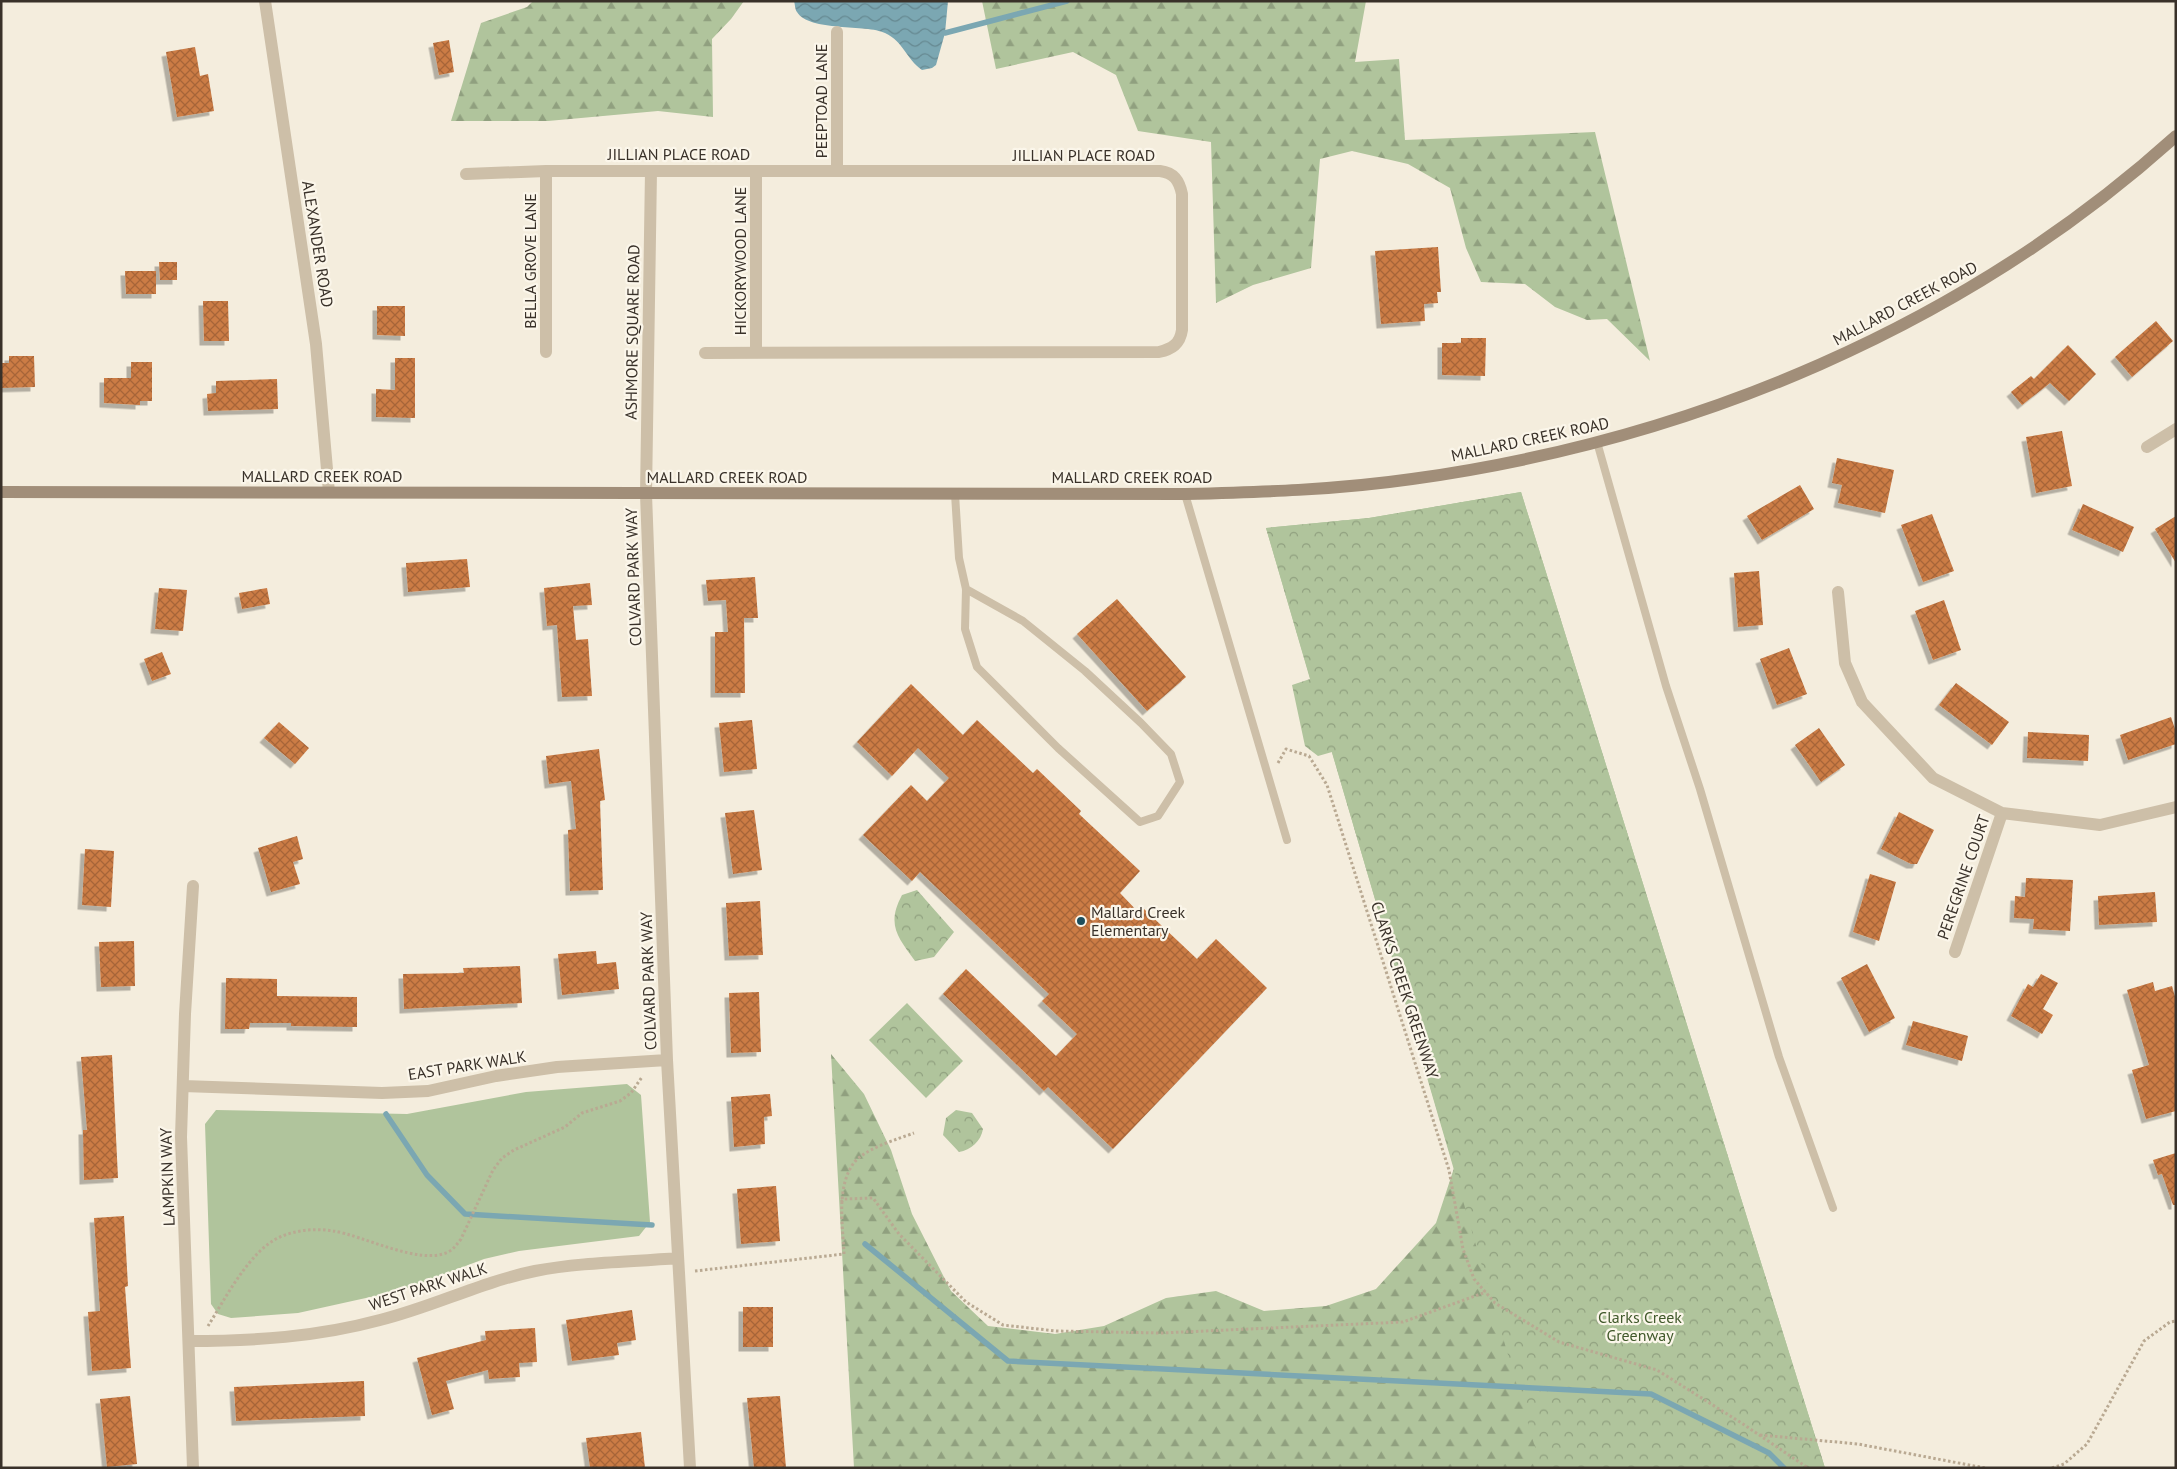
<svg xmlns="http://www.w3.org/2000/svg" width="2177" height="1469" font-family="'PT Sans',sans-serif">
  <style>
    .green { fill: #b0c49c }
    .forest { fill: url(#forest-firs) }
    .park { fill: url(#park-crowns) }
    .water { fill: url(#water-waves) }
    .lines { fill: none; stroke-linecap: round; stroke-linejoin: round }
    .stream { stroke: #7ba7b2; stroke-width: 5.5 }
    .building { fill: url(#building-cross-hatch); filter: url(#shadow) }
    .path { stroke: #b9a992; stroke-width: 3; stroke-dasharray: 2.5 2.5; stroke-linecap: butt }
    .lane { stroke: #cdbfa8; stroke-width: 8 }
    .street { stroke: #cdbfa8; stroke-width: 12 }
    .secondary { stroke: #a18e79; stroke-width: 12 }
    .poi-dot { fill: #1c4e5d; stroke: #fbf6ea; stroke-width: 2 }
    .labels { text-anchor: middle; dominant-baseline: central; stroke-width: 4.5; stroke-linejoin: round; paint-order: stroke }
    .street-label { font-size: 16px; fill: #393129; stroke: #fbf6ea }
    .poi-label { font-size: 16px; fill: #393129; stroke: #fbf6ea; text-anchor: start }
    .park-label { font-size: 16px; fill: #41592b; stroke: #fbf6ea }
  </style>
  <defs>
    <pattern id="forest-firs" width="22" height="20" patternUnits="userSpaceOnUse" patternTransform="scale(1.25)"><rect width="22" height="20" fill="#b0c49c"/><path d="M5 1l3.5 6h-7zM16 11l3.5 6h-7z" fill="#90a07f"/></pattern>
    <pattern id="park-crowns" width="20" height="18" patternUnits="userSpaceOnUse" patternTransform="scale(1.25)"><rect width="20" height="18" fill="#b0c49c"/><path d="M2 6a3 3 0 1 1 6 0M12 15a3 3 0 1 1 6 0" fill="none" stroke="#90a07f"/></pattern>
    <pattern id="water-waves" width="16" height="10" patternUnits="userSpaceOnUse" patternTransform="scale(1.25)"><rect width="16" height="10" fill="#7ba7b2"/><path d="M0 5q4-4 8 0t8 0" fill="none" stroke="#668991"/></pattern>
    <pattern id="building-cross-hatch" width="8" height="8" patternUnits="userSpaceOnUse" patternTransform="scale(1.25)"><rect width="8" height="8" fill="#cb7b44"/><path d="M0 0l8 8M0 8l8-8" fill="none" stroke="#a66539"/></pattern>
    <filter id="shadow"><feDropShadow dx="-4.5" dy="4.5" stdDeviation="0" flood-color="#0004"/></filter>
  </defs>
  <rect width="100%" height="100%" fill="#f4eddd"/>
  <path class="green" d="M627,1084l14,11 9,127 -11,14 -120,15 -35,8 -82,31 -104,23 -67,5 -13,-4 -7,-10 -6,-180 11,-14 191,4 119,-22z"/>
  <path class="forest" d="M533,1h211l-13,18 -19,20 1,78 -55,-6 -110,10h-97l30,-98 46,-16z
    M982,1h384l-11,61 44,-3 6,81 190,-8 55,229 -43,-42 -20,1 -32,-13 -30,-23 -44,-2 -15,-34 -16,-60 -42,-24 -56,-13 -32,8 -9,109 -58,17 -37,18 -5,-161 -73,-11 -22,-56 -43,-23 -77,17z
    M1521,492l304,976h-971l-23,-414 33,40 27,56 21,64 39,77 37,35 67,8 49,-8 62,-28 50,-7 48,20 62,-5 50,-17 60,-66 18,-55 -188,-640 103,-10z"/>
  <path class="park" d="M1521,492l304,976h-284l-209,-716 -14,4 -13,-10 -13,-61 18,-6 -44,-151 103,-10z
    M917,890l37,42 -20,25 -19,4c-17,-24 -29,-36 -13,-66z
    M907,1003l56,58 -37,37 -57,-58z
    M956,1110l16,3 11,16c-2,12 -12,21 -24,23l-16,-17 3,-17z"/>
  <path class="water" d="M794,1h154l-3,32 -9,32 -4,3 -10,2c-16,-11 -18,-28 -37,-37 -18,-9 -76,-1 -88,-21 -2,-2 -2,-8 -3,-11z"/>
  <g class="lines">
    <path class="stream" d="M945,33l122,-32
      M386,1114l41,61 38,39 187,11
      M865,1244l143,117 643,33 118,59 15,15"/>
  </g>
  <path class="building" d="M449,40l5,32 -15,3 -6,-32z
    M195,47l5,29 8,-2 6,37 -37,6 -11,-65z
    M1438,247l3,45h-4l1,11 -14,1 1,17 -44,3 -6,-73z
    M159,262h18v18h-17z
    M125,271h31v23h-30z
    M203,301h25l1,40h-25z
    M377,306h28v30l-28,-1z
    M2156,321l17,20 -41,36 -17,-20z
    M1461,338h25l-1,38 -43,-1v-32h19z
    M2068,345l28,29 -27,27 -19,-18 -28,22 -11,-13 20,-16 3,3z
    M9,356h25l1,31 -34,1v-25h8z
    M395,358h20v60l-39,-1v-28l19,1z
    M131,362h21v39h-12v4l-36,-2v-25h27z
    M277,379l1,30 -70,2 -1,-17 9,-1v-12z
    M2062,431l10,55 -36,7 -10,-56z
    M1837,458l57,12 -9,43 -47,-10 4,-18 -10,-2z
    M1800,485l14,24 -52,31 -15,-24z
    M2083,504l51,23 -11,25 -51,-22z
    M1932,514l22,57 -31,11 -22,-57z
    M2176,516v47l-21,-34z
    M467,559l3,28 -62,5 -2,-29z
    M1759,571l4,54 -25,2 -4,-54z
    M755,577l3,41h-14l1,75h-30v-61h13l-2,-32 -18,1 -2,-21z
    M590,583l2,22 -19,1 3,34 12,-1 4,57 -30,1 -5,-72 -10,1 -3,-38z
    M159,588l28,2 -4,41 -28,-2z
    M267,588l3,16 -28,5 -3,-16z
    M1117,599l69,78 -39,34 -70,-77z
    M1944,600l17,50 -28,10 -18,-49z
    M1789,648l18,46 -30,11 -17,-46z
    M162,652l9,22 -19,7 -8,-22z
    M1956,683l53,39 -17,23 -53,-40z
    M911,684l52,51 14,-15 56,53 4,-4 44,42 -2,3 61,57 -20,22 20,21 4,-5 53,50 19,-20 51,49 -154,161 -65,-62 -4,4 -101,-97 23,-25 90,87 21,-22 -35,-33 7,-7 -129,-122 -8,9 -49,-46 48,-50 16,16 22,-23 -31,-30 -26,28 -35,-34z
    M2171,717l5,15v12l-48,16 -8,-25z
    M752,720l5,49 -33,3 -5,-49z
    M279,722l30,26 -14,16 -31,-26z
    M1819,728l26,37 -24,17 -26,-37z
    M2028,732l61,3 -1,26 -61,-3z
    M599,749l6,51 -5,1 3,89 -33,1 -2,-61 8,-1 -5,-48 -22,3 -3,-28z
    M754,810l8,60 -29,4 -8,-61z
    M1899,812l35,18 -17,34h-6l-30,-15z
    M297,836l6,23 -10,3 7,22 -29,8 -13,-44z
    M85,849l29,2 -3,56 -29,-2z
    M1870,874l26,8 -17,59 -26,-9z
    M2026,878l47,2 -3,51 -37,-2 1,-10 -20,-1 1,-22 10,1z
    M2155,892l2,30 -58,3 -1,-29z
    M760,901l3,54 -34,1 -3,-53z
    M134,941l1,45 -34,1 -2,-45z
    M596,951l1,13 19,-2 3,27 -57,6 -4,-41z
    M1867,964l28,54 -26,14 -28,-54z
    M520,966l2,37 -118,6 -1,-35 61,-1 -1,-5z
    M2041,974l17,9 -15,26 10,6 -11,19 -31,-18 17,-32 5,3z
    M226,978l51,1v17l80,1v30l-66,-1v-3h-41l-1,6h-24z
    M2153,982l2,9 17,-5 4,14v111l-30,8 -14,-49 17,-5 -22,-75z
    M759,992l2,60 -30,1 -2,-60z
    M1913,1021l55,15 -6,25 -56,-16z
    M112,1055l6,123 -34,2 -1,-50h4l-6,-73z
    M770,1094l2,22 -8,1 1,27 -31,3 -3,-50z
    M2176,1153v52h-3l-11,-31 -4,1 -5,-15z
    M776,1186l4,55 -39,3 -4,-55z
    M124,1216l4,70 -3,1 6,81 -39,3 -4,-59 12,-1 -6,-93z
    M743,1307h30v40h-30z
    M632,1310l4,30 -19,3 2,12 -47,6 -6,-41z
    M535,1328l2,34 -18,1 1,14 -31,2 -1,-9 -42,11 8,28 -22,6 -15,-57 69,-18 -1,-9z
    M364,1381l1,35 -129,5 -2,-34z
    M130,1396l7,68 -30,3 -7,-68z
    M780,1396l6,72h-32l-7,-70z
    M641,1432l4,36h-55l-4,-30z"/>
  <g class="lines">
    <path class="path" d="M1278,763l8,-14 23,7 18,29 122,385 14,79 11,30 21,24 64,39 98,28 86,54 65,44
      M841,1202l3,-3 29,-1 26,36 67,68 37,23 53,6 105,2 242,-11 83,-30
      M695,1271l149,-17c-1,-28 -8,-65 9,-90 10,-15 45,-25 61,-31
      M208,1326c17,-27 42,-76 72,-89 16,-7 35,-9 53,-6 29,4 87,35 115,21 6,-3 9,-8 13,-13l32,-69 9,-12 12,-8 51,-23 17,-14 38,-12 11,-8 11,-16
      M1760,1435l98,9 127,24
      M2052,1468l12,-4 23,-20 57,-103 26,-19 6,-1"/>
    <path class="lane" d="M1597,442l69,244 34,103 79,268 54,151
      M955,494l4,64 7,31 -1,40 12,38 81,81 82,74 18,-6 22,-34 -9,-28 -30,-31 -56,-52 -62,-50 -57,-32
      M1185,494l102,346"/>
    <path class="street" d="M265,1l51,343 13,148
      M546,171v181
      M651,171l-5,323 21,566 23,408
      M837,171v-139
      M466,174l80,-3h614c14,2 19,9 22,23v136c-2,14 -10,19 -23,22l-454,1
      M756,352v-181
      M2147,447l29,-18
      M1838,592l7,71 17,39 71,76 69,35 98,12 76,-18
      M193,886l-8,128 -4,123 12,331
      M1955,952l47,-139
      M183,1086l199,7 46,-2 68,-15 61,-9 110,-7
      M189,1341c65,0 128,-4 191,-21 53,-13 101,-38 155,-49 47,-9 96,-9 143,-13"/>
    <path class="secondary" d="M1,492l1184,2c76,-2 151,-4 227,-15 281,-39 552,-152 764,-343"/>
  </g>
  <circle class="poi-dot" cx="1081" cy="921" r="5"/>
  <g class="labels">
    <g class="street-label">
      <text transform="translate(821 101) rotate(-90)">PEEPTOAD LANE</text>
      <text x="679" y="154">JILLIAN PLACE ROAD</text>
      <text x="1084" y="155">JILLIAN PLACE ROAD</text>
      <text transform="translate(318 244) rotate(81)">ALEXANDER ROAD</text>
      <text transform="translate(530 261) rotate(-90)">BELLA GROVE LANE</text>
      <text transform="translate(740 261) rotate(-90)">HICKORYWOOD LANE</text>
      <text transform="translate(1905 303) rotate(-28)">MALLARD CREEK ROAD</text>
      <text transform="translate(632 332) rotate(-89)">ASHMORE SQUARE ROAD</text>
      <text transform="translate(1530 439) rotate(-12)">MALLARD CREEK ROAD</text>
      <text x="322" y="476">MALLARD CREEK ROAD</text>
      <text x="727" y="477">MALLARD CREEK ROAD</text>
      <text x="1132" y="477">MALLARD CREEK ROAD</text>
      <text transform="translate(633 577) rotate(-92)">COLVARD PARK WAY</text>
      <text transform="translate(1963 877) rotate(-71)">PEREGRINE COURT</text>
      <text transform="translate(648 981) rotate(-92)">COLVARD PARK WAY</text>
      <text transform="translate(1405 990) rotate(72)">CLARKS CREEK GREENWAY</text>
      <text transform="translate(467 1065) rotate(-9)">EAST PARK WALK</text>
      <text transform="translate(167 1177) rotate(-92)">LAMPKIN WAY</text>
      <text transform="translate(428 1286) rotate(-18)">WEST PARK WALK</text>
    </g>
    <g class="poi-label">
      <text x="1091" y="912">Mallard Creek<tspan x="1091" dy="18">Elementary</tspan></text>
    </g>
    <g class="park-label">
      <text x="1640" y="1317">Clarks Creek<tspan x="1640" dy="18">Greenway</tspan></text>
    </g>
  </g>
  <rect width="2177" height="1469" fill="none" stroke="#393129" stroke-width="5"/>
</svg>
